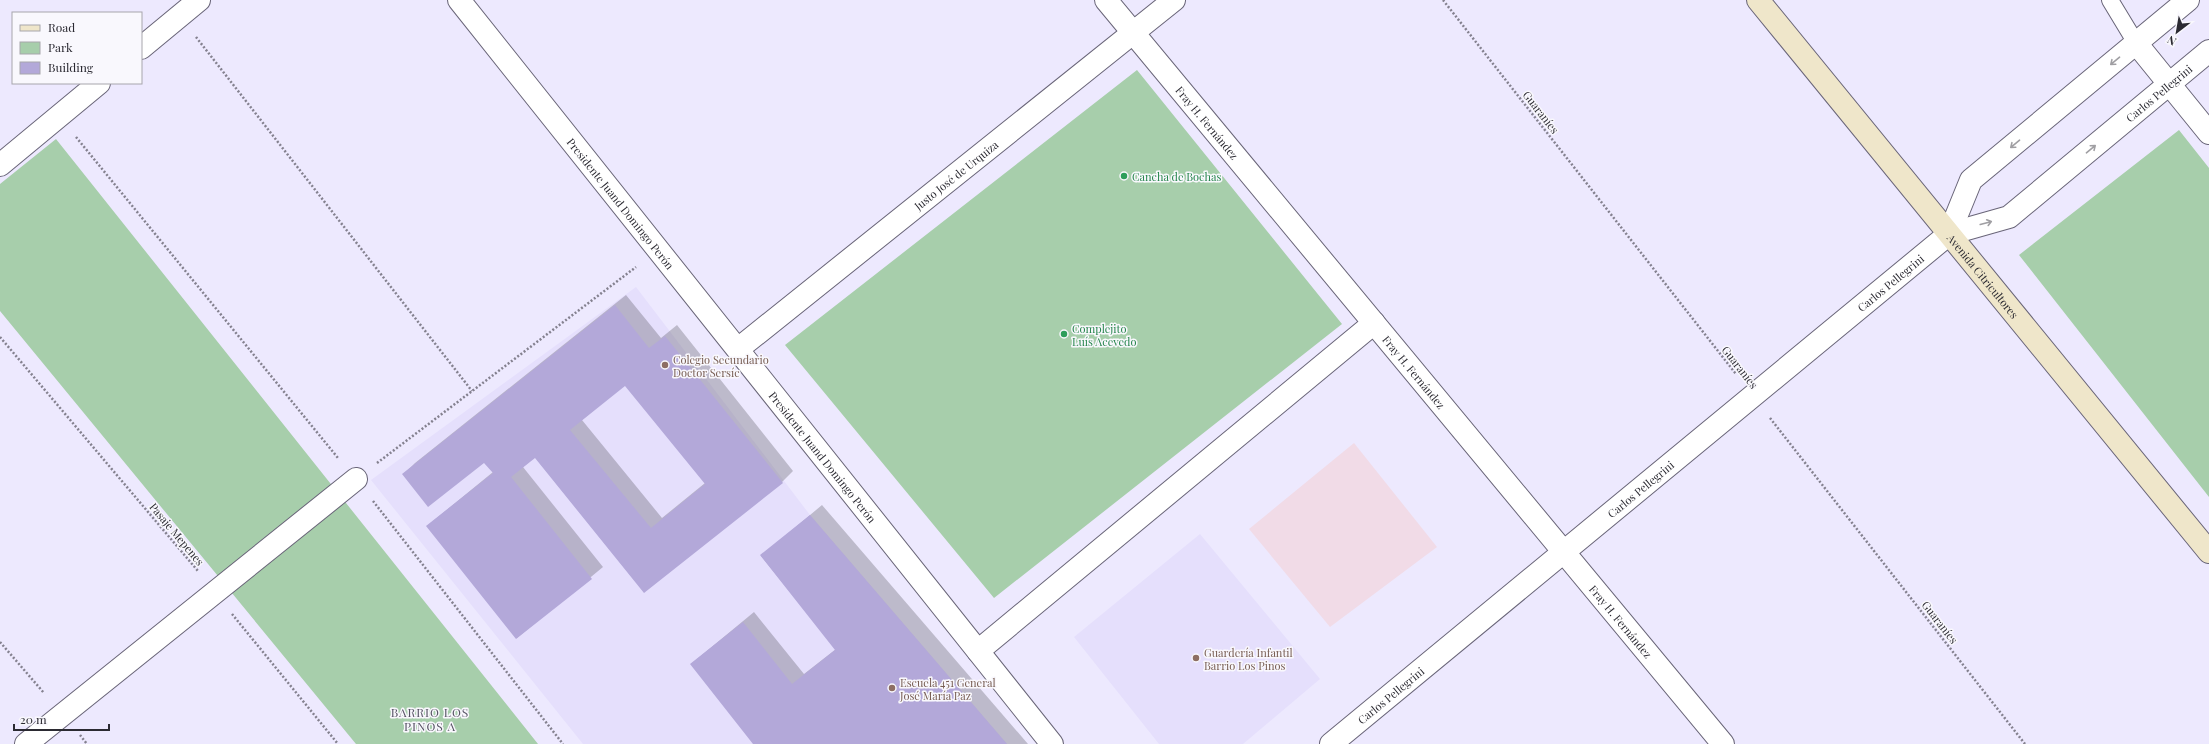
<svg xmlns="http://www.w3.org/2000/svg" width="2209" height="744" font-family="'Playfair Display',serif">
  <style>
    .commercial { fill: #f1dbe7 }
    .built { fill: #e5dffc }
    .green { fill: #a7ceab }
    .shadow { fill: #0003; fill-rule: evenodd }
    .building { fill: #b3a8d9; fill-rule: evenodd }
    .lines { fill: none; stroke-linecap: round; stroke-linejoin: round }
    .lane-casing { stroke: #696578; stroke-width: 18 }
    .street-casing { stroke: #696578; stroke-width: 24 }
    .secondary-casing { stroke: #696578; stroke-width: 24 }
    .path { stroke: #84818f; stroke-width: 2.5; stroke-dasharray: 2 2; stroke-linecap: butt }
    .lane { stroke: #fff; stroke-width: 16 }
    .street { stroke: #fff; stroke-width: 22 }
    .secondary { stroke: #efe6ca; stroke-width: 22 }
    .oneway { stroke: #a09fa3 }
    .leisure-dot { fill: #2e9e5b; stroke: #f9f8fd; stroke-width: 1.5 }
    .education-dot { fill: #8d6e63; stroke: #f9f8fd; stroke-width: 1.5 }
    .labels { text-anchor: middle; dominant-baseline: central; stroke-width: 3; stroke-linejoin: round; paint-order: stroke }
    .street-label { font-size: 11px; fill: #2b2a32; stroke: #f9f8fd }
    .leisure-label { font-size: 11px; fill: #27864d; stroke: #f9f8fd; text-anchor: start }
    .education-label { font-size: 11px; fill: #785e54; stroke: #f9f8fd; text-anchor: start }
    .neighbourhood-label { font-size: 12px; letter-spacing: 1px; fill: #565264; stroke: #f9f8fd }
  </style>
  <rect width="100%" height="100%" fill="#ede9fe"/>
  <path class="commercial" d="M1354,443l83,104 -107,80 -81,-98z"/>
  <path class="built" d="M636,287l174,228 197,229h-424l-212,-264z
    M1200,534l120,145 -77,65h-84l-85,-107z"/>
  <path class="green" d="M1137,70l205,254 -348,274 -209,-253z
    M2179,130l30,38v329l-190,-242z
    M56,139l482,605h-182l-356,-433v-127z"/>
  <path class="shadow" d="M626,295l35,43 16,-13 116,146 -11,11 -138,110 -109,-135 -12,10 80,100 -86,71 -90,-112 66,-54 -9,-11 -80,13 11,-11zM625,384l80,99 -43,35 -80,-98z
    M822,505l206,239h-273l-64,-80 63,-52 50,62 32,-25 -75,-93z"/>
  <path class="building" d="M615,305l34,43 16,-12 118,147 -139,110 -109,-135 -24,19 81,102 -76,60 -90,-113 67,-53 -9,-10 -56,44 -26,-33zM625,386l80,98 -54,44 -81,-98z
    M810,515l197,229h-254l-63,-80 53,-42 49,62 43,-34 -75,-95z"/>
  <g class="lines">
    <defs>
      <path id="lane" d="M2110,0l26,43"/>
      <g id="street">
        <path id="s1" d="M459,0l593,744"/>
        <path id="s2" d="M1106,0l617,744"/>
        <path d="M2136,43l73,90"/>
        <path d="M141,48l58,-48"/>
        <path d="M0,165l99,-82"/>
        <path d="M1949,234l22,-54 217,-180"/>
        <path id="s3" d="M738,349l436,-349"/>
        <path d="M978,651l396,-328"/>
        <path d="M26,744l330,-265"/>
        <path id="s4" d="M1331,744l618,-510 60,-17 200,-166"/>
      </g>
      <g id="secondary">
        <path id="s5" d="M1758,0l451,552"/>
      </g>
    </defs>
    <use href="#lane" class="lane-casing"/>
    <use href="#street" class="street-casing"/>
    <use href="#secondary" class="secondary-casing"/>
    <path class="path" d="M1443,0l293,374
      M196,37l276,354
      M76,137l262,321
      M0,337l198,234
      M1770,418l255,326
      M377,463l259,-196
      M373,501l190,243
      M232,614l106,130
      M0,642l44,51
      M80,735l7,9"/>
    <use href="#lane" class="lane"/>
    <use href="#street" class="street"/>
    <use href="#secondary" class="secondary"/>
  </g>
  <defs><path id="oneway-shaft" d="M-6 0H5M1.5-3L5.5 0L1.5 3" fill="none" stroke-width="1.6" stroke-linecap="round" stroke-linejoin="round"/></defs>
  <g class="oneway">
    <use href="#oneway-shaft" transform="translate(2115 61) rotate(140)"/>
    <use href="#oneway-shaft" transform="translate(2015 144) rotate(140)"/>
    <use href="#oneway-shaft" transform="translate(2091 149) rotate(-40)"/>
    <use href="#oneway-shaft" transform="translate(1986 223) rotate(-15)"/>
  </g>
  <g class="leisure-dot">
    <circle cx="1124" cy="176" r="4"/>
    <circle cx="1064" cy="334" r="4"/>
  </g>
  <g class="education-dot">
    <circle cx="665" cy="365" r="4"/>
    <circle cx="1196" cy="658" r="4"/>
    <circle cx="892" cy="688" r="4"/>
  </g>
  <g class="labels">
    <g class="street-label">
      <text stroke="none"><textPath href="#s4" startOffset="1058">Carlos Pellegrini</textPath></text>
      <text transform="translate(1541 112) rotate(52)">Guaraníes</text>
      <text stroke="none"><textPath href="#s2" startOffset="159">Fray H. Fernández</textPath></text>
      <text stroke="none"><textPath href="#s3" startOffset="279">Justo José de Urquiza</textPath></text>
      <text stroke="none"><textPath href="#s1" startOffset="260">Presidente Juand Domingo Perón</textPath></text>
      <text stroke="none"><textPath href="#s5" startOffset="356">Avenida Citricultores</textPath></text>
      <text stroke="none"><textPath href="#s4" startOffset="725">Carlos Pellegrini</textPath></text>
      <text transform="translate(1740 367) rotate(52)">Guaraníes</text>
      <text stroke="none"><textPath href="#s2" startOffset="483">Fray H. Fernández</textPath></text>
      <text stroke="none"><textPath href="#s1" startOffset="584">Presidente Juand Domingo Perón</textPath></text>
      <text stroke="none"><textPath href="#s4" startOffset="401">Carlos Pellegrini</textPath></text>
      <text transform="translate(177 534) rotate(50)">Pasaje Mepenes</text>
      <text stroke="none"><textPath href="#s2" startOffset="807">Fray H. Fernández</textPath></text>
      <text transform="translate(1940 622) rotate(52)">Guaraníes</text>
      <text stroke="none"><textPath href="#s4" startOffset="77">Carlos Pellegrini</textPath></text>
    </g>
    <g class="leisure-label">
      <text x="1132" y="176">Cancha de Bochas</text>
      <text x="1072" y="328">Complejito<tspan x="1072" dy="13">Luís Acevedo</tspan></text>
    </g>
    <g class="education-label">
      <text x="673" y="359">Colegio Secundario<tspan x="673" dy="13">Doctor Sersíc</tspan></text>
      <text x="1204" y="652">Guardería Infantil<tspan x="1204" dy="13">Barrio Los Pinos</tspan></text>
      <text x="900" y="682">Escuela 451 General<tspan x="900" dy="13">José María Paz</tspan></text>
    </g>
    <g class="neighbourhood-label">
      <text x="430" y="712">BARRIO LOS<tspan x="430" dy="14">PINOS A</tspan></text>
    </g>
  </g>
  <rect x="12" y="12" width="130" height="72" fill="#f9f8fd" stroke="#a7a6ac"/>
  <rect x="20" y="25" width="20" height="6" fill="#efe6ca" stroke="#a7a6ac"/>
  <text x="48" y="32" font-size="12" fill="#2b2a32">Road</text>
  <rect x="20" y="42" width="20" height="12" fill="#a7ceab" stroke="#a7a6ac"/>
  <text x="48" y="52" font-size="12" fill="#2b2a32">Park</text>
  <rect x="20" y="62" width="20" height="12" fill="#b3a8d9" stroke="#a7a6ac"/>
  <text x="48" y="72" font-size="12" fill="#2b2a32">Building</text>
  <g transform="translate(2177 32) rotate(211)" stroke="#f9f8fd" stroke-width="3" paint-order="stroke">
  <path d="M0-3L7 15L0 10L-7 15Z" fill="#2b2a32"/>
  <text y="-6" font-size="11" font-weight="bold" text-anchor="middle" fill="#2b2a32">N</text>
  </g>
  <path d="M14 724v6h95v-6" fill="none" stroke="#2b2a32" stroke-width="2"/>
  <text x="20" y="724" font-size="12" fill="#2b2a32" stroke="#f9f8fd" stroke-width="3" paint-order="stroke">20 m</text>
</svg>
